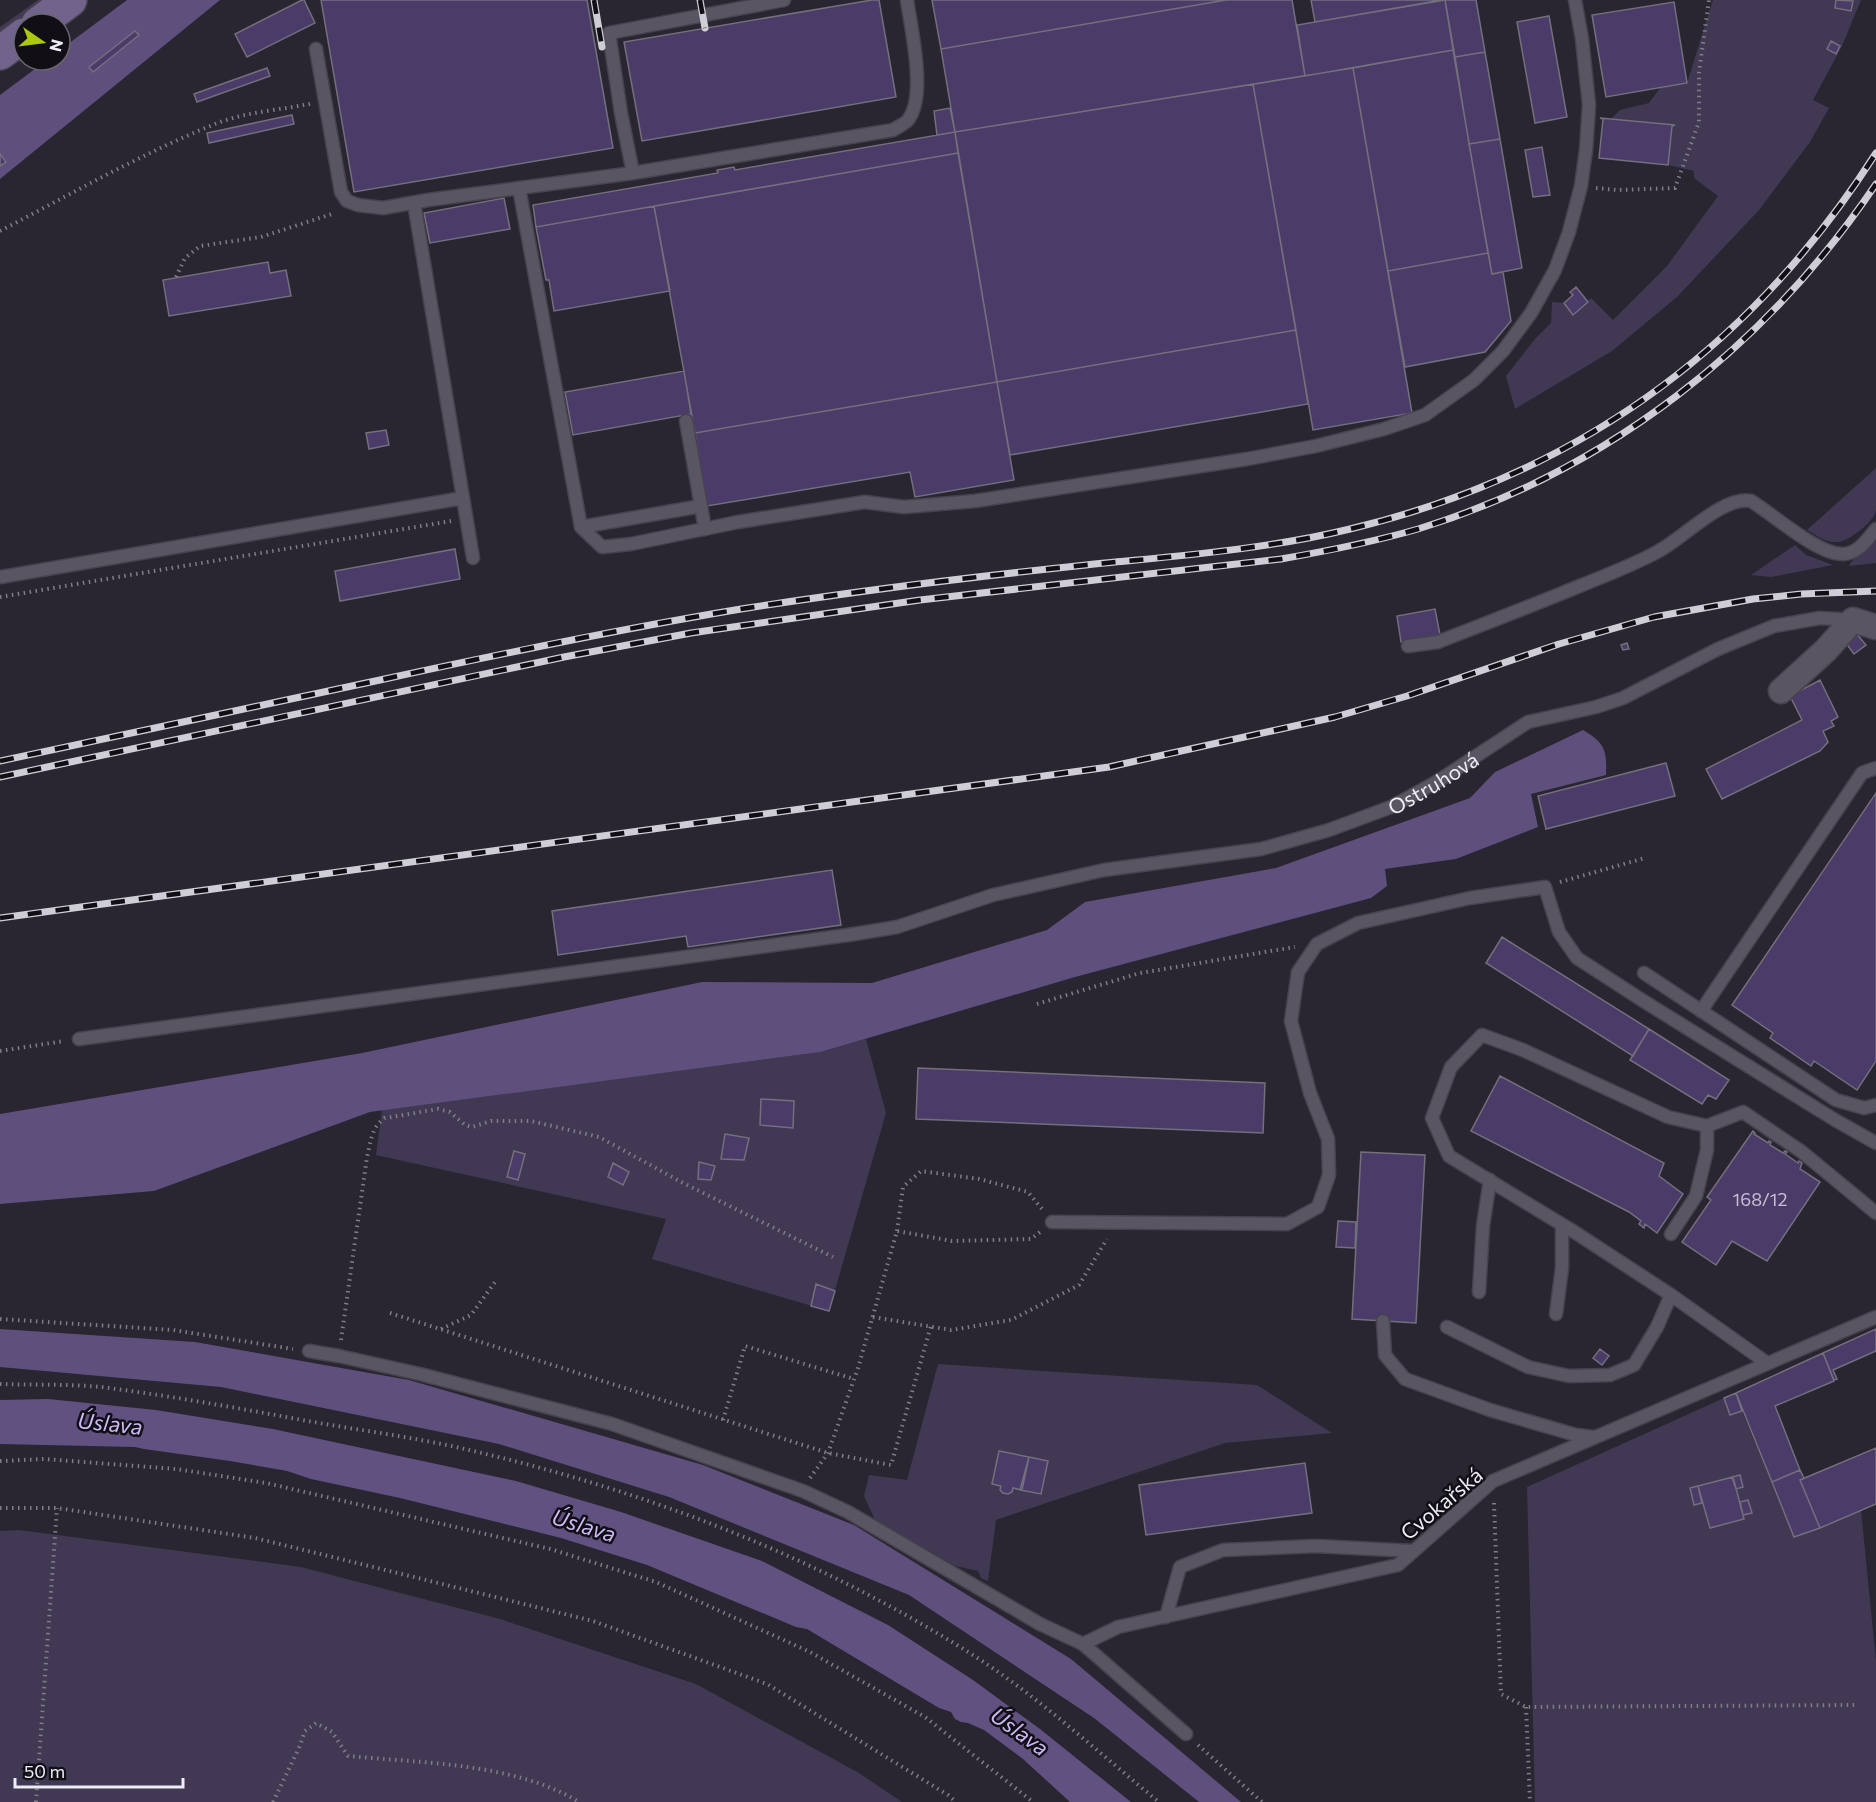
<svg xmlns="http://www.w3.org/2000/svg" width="1876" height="1802" font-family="Commissioner,sans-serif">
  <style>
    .green { fill: #413953 }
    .forest { fill: #5e4f7d }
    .water { fill: #605180 }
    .building { fill: #4a3b68; stroke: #736f7d; stroke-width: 1.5 }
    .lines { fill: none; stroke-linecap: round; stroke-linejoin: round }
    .lane-casing { stroke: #47434e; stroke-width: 15 }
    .street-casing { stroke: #47434e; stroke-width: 27 }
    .secondary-casing { stroke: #47434e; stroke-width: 36 }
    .path { stroke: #807d87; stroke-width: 4; stroke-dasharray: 1.5 4.5; stroke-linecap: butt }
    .lane { stroke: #595563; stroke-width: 12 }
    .street { stroke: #595563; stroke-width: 24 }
    .secondary { stroke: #71638c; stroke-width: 33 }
    .rail-casing { stroke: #cfcdd5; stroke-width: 7 }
    .rail { stroke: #110f15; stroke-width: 4.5; stroke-dasharray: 14; stroke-linecap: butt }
    .labels { text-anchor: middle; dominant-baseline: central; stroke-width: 5; stroke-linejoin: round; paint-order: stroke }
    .number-label { font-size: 18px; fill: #c5c0d1 }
    .street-label { font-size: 21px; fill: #eeecf4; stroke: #110f15 }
    .water-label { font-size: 22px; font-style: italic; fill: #ccbaf6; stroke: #110f15 }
  </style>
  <rect width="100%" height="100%" fill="#292531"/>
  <path class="green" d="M38,0h19l-57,44v-17z
    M1713,0h148l-19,46 -29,54 16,8 -19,34 -51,68 -82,87 -65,54 -97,58 -9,-33 29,-37 16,-16 1,-21 12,1 10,11 17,-16 22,22 54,-54 51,-70 -24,-18v-7l-26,-6 4,-39 3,-1 -64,-6 9,-9 29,-7 11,-15 27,-5z
    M1876,468c0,13 0,29 0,42 -1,7 -9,14 -14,19 -24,18 -29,17 -55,1z
    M1876,541v22l-27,3 3,-5z
    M1795,545l11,10 27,10 -62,12 -20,-2z
    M866,1039l20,74 -57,198 -177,-52 14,-40 -290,-64 6,-45 439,-58z
    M938,1364l319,21 75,48 -107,10 -229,77 -8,61 -7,-3 -3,-7 -22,-5 -81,-46 -11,-24 5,-21 38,5z
    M1724,1398l6,17 12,-4 52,126 67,-27 15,151v141h-341l-8,-315z
    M19,1530l282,37 199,52 196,65 163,89 43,29h-902v-271z"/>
  <path class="forest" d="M127,0h93l-220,179v-84l47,-35h13v-10z
    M1583,730c22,13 24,20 23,45l-75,19 7,33 -82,32 -71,10 2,17 -16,12 -296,79 -254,75 -451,60 -216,79 -154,13v-90l362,-61 340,-71 170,1 175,-53 38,-28 191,-34 194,-70 25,-26z
    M0,1329l195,13 214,38 294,85 151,60 217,134 170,143h-42l-105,-84 -185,-123 -240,-98 -170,-53 -278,-57 -221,-20z"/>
  <path class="water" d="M48,1399l108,11 117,19 243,52 105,31 141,49 126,64 85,55 67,49 91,73h-61l-47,-43 -39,-29 -16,-7 -7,-1 -6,-3 -4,-7 -12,-4 -132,-79 -11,-2 -149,-62 -86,-27 -161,-40 -89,-19 -24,-8 -57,-10 -86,-12 -9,-2 -135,-3v-44z"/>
  <path class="building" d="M302,0h2l11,23 -68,34 -12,-23z
    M321,0h266l26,148 -259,44z
    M872,0h7l17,97 -254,44 -18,-99z
    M932,0h294l-285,49z
    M1226,0h66l13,76 -350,56 -14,-83z
    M1311,0h131l-127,22z
    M1445,0h31l9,52 -30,5z
    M1445,0l8,50 -148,26 -8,-51z
    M1836,0l17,1 -2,10 -16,-3z
    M1674,2l13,81 -81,14 -14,-82z
    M1549,16l18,101 -32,6 -18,-101z
    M135,31l4,4 -46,37 -4,-5z
    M1831,41l9,5 -4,8 -9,-5z
    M1453,50l35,203 -100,18 -35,-203z
    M1485,52l15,87 -31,5 -14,-87z
    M267,68l3,8 -73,26 -3,-8z
    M1353,68l59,345 -99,17 -60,-346z
    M1253,84l43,246 -299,52 -42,-250z
    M950,108l5,24 -18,3 -3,-24z
    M292,115l2,9 -85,19 -2,-10z
    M1600,118l75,7 -3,1 -4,39 -69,-7 4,-39z
    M955,132l3,21 -422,74 -3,-22 185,-32 -1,-3 17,-3 1,3z
    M1500,139l22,129 -30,6 -23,-130z
    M1542,147l8,48 -17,2 -8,-47z
    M958,153l39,229 -302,51 -41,-227z
    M0,154l6,8 -6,4z
    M504,198l6,31 -80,14 -6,-30z
    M654,206l16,85 -116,20 -5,-31h-3l-10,-53z
    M1488,253l4,21 11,-2 8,49 -26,31 -80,15 -17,-96z
    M268,262l2,11 16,-3 5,26 -122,20 -6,-36z
    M1576,287l12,15 -15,13 -9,-12 9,-8 -3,-3z
    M1296,330l12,74 -298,51 -13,-73z
    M684,371l7,43 -118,21 -8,-43z
    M997,382l17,98 -99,17 -5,-25 -203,34 -12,-73z
    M386,430l3,15 -20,4 -3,-16z
    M455,549l5,30 -120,22 -5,-30z
    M1435,609l5,26 -39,7 -4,-26z
    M1856,633l10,12 -12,9 -9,-12z
    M1627,643l2,6 -6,1 -2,-5z
    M1820,680l18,37 -7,4 3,5 -11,5 5,11 -8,9 -98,48 -16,-30 96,-49 -12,-24z
    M1666,763l9,33 -129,33 -8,-33z
    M1876,793v268l-19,29 -43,-29 -3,5 -41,-28 3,-5 -41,-28z
    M832,870l9,55 -153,22 -2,-11 -128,19 -6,-44z
    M1502,937l147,92 -16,27 -147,-93z
    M1649,1029l80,51 -13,19 -8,-4 -6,9 -72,-44z
    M918,1068l347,15 -2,50 -347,-14z
    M1500,1076l164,87 -5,13 24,18 -26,39 -12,-9 -1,4 -5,-4 2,-3 -12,-9 -158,-81z
    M761,1099l33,2 -1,27 -33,-3z
    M1753,1131l2,2 -1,1 14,9 1,-2 2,1 -1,3 13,8 2,-2 2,1 -2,2 13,9 1,-2 3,2 -2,6 20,13 -53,79 -35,-20 -16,24 -34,-23 29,-42 -4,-3z
    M725,1134l24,4 -5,22 -23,-1z
    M514,1151l11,3 -7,26 -11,-3z
    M1361,1152l64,3 -9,168 -64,-4z
    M699,1162l16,4 -4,14 -13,-1z
    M613,1163l16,9 -6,13 -15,-8z
    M1338,1221l18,1 -1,26 -19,-1z
    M816,1284l19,7 -6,20 -18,-5z
    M1876,1329v22l-43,19 4,9 -3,1 -11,-27z
    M1600,1349l9,7 -7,9 -9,-7z
    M1823,1353l11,28 -59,25 25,64 -28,12 -36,-89z
    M1736,1393l6,18 -12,4 -6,-17z
    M1876,1448v56l-56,24 -20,-48z
    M999,1451l30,6 -7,33 -9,-2 -1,4 -4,2 -5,-1 -3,-3 1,-4 -9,-2z
    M1029,1457l19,4 -7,33 -21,-4z
    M1305,1463l7,50 -166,22 -7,-50z
    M1800,1470l4,8 -4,2 20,48 -26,9 -22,-55z
    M1740,1475l3,12 -7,2 -4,-12z
    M1733,1477l11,42 -34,9 -12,-42z
    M1698,1486l4,17 -8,2 -4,-17z
    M1748,1500l4,13 -9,2 -3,-13z"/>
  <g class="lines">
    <defs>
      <g id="lane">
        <path d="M316,49l25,143 6,9 11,4 25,3 45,-8 205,-27 260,-43c4,-3 12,-6 15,-10 19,-24 3,-91 -1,-120"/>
        <path d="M633,173l-12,-60 -12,-80 175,-33"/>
        <path d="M519,188l62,339 120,-21"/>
        <path d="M414,203l59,355"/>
        <path d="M686,421l19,108"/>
        <path d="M581,527l21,20 29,-3 107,-22 127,-20 39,5 71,-6 272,-42 69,-13 68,-17 41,-14 49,-35 29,-29 28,-38 24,-43 14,-38 12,-46 5,-36 3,-45 -7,-66 -7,-39"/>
        <path d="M0,577l463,-79"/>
        <path d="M1408,646l30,-4c48,-19 96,-37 144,-57 25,-10 51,-20 75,-33 27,-14 65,-56 94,-51 22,13 68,55 93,53 14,-1 23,-14 32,-25"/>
        <path d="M1644,973l192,127 28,8 12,-3"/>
        <path d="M1701,1011l161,-238 14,-5"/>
        <path id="s1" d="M79,1039l769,-104 49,-8 96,-32 111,-25 157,-21 68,-19 62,-23 47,-26 90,-59 68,-15 27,-9 95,-49 56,-23 46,-8 33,2"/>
        <path d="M1052,1222l235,2 31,-17 11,-32 -1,-36 -18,-46 -19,-72 7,-49 19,-28 41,-21 112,-25 75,-11 14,45 18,26 68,44 190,118 41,23"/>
        <path d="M1671,1234l25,-38 11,-46v-24"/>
        <path d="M1479,1292l4,-66 7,-46"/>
        <path d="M1556,1314l6,-46v-43"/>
        <path d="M1383,1321l2,34 20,24 85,31 86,25 17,2"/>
        <path d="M1447,1327l81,40 41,9 41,-1 24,-10 23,-38 14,-32"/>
        <path d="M309,1351l30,5 81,18 192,50 191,67 45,21 192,112 43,20 103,90"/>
        <path d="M1767,1363l-96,-68 -95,-62 -127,-77 -17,-38 19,-51 31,-32 41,15 145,67 39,9 36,-14 59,40 74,61"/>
        <path d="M1166,1617l14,-50 43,-17 93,-4 97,5"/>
        <path d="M1083,1644l35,-17 280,-62 95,-84 383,-164"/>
      </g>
      <path id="street" d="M1781,691l45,-41 27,-30 23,7"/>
      <path id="secondary" d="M38,24l32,-24
        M0,53l24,-18"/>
    </defs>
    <use href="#lane" class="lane-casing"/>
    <use href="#street" class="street-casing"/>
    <use href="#secondary" class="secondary-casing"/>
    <path class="path" d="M1596,188l21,2 58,-2 24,-66v-50l10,-72
      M0,231c71,-37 141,-77 215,-107 30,-12 64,-14 95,-20
      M176,277l9,-19 15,-12 61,-9 74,-24
      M0,597l451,-76
      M1560,882l85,-24
      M1037,1004l103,-31 155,-26
      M0,1051l64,-10
      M897,1231l6,-44 18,-16 58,8 49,13 14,17
      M390,1313l438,140 63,12 40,-139
      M873,1317l78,13 60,-10 68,-35 28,-46
      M0,1319l173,11 120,19
      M441,1329l30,-14 24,-33
      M341,1340l26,-183c4,-15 4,-30 18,-39l53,-9 12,3 15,13 7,2 19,-6h40l68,16 86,47 148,73
      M0,1384c33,1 68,0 101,3 71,9 142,22 212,35 52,9 105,16 156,28 178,41 352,108 507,207 65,42 123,96 183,145
      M723,1420l22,-74 109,33
      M0,1461l44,-2 132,10 90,14 284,66 106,33 154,70 115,65 108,85
      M810,1478l18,-25 30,-85 39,-137 55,10 79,-2 9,-7
      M1494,1503l7,191 25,13 330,-2
      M0,1508h57l198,30 338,83 174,63 181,111 8,7
      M1526,1707l4,95
      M1198,1745l64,57
      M36,1802l21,-294
      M273,1802l26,-54 6,-17 11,-8 16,9 16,24c74,7 167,7 231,46"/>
    <use href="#lane" class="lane"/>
    <use href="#street" class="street"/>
    <use href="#secondary" class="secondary"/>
    <defs>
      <path id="rail" d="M594,0l8,47
        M700,0l5,28
        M0,761c127,-27 253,-54 380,-81 120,-26 240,-51 361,-71 115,-18 230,-32 345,-44 88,-9 178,-15 264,-36 226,-54 401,-180 526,-376
        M0,777l564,-120 127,-24 229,-33 361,-41c46,-8 92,-17 137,-30 189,-58 348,-182 458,-345
        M0,918l1109,-151 226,-50 72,-21 152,-52 95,-27 99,-18 48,-5 75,-3"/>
    </defs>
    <use href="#rail" class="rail-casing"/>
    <use href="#rail" class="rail"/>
  </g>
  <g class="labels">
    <g class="number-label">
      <text x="1760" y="1199">168/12</text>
    </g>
    <g class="street-label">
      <text stroke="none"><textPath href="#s1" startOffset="1384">Ostruhová</textPath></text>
      <text transform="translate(1441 1503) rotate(-40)">Cvokařská</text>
    </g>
    <g class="water-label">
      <text transform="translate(110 1423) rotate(6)">Úslava</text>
      <text transform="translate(584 1525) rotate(17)">Úslava</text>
      <text transform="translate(1020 1731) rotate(36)">Úslava</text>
    </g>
  </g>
  <g transform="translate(42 42) rotate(104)"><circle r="28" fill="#110f15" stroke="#69676e" stroke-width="1.5"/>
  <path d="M0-4.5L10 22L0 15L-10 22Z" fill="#adc60e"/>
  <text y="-9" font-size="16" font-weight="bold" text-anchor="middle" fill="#eeecf4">N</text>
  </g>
  <path d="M15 1778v9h168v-9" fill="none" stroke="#eeecf4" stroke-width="3"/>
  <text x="24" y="1778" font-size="18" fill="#eeecf4" stroke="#110f15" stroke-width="4.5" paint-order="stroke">50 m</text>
</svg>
